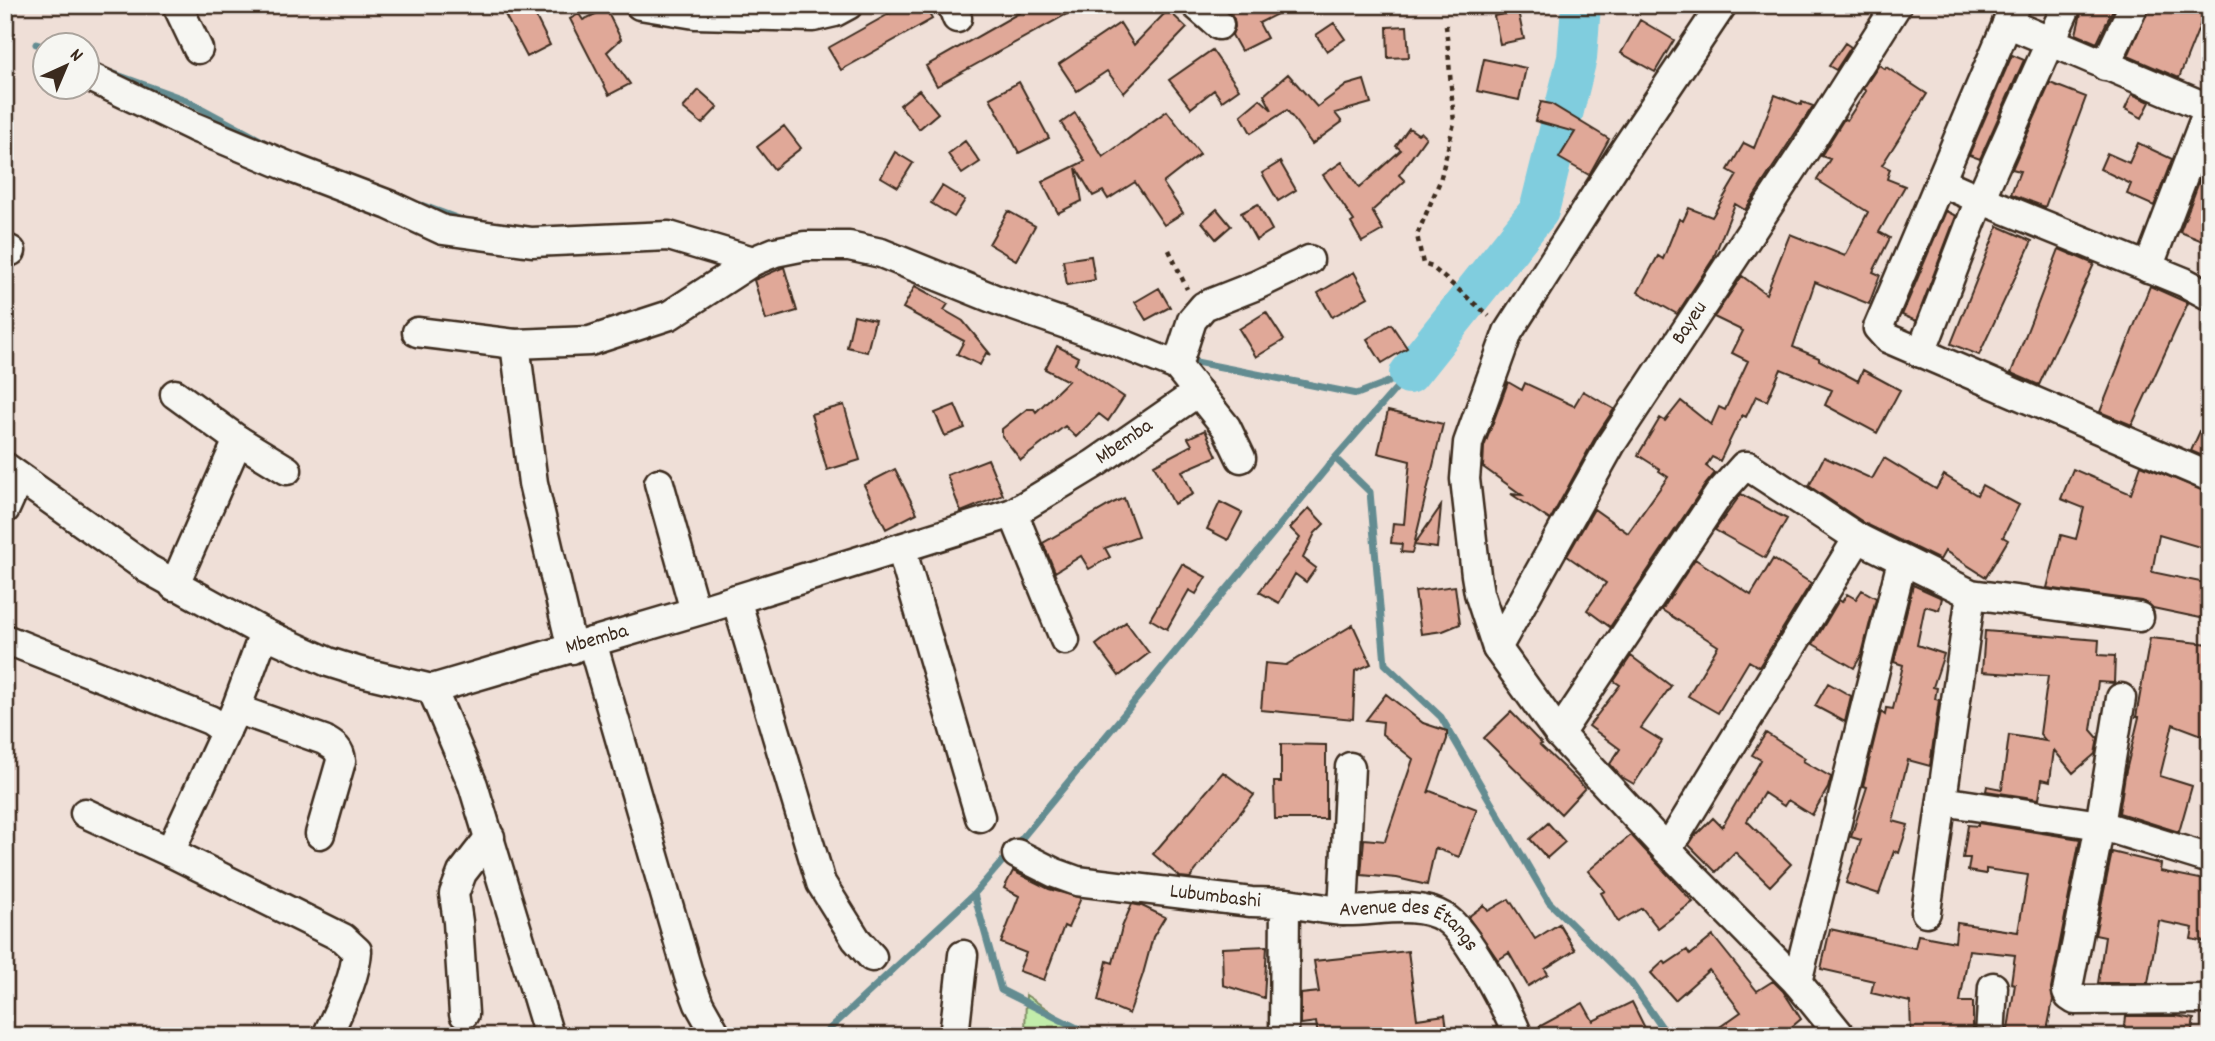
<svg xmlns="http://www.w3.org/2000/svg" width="2215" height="1041" font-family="Dekko,sans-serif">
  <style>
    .green { fill: #c2edaa; stroke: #7e8c64; stroke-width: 2 }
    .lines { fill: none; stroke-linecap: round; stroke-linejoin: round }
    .stream { stroke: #648c91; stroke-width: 7 }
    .river { stroke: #80cdde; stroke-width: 40 }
    .building { fill: #e0a898; stroke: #3b2a1e; stroke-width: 2 }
    .minor-casing { stroke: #3b2a1e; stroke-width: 33 }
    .path { stroke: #3b2a1e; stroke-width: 4.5; stroke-dasharray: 5 5; stroke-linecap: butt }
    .minor { stroke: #f6f6f2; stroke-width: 28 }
    .labels { text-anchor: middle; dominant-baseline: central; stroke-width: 7; stroke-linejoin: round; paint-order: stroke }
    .street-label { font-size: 21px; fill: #3b2a1e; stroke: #f6f6f2 }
  </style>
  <rect width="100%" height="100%" fill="#efdfd7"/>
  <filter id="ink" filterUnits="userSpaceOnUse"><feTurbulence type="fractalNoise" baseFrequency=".0143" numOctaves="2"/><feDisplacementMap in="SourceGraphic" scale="14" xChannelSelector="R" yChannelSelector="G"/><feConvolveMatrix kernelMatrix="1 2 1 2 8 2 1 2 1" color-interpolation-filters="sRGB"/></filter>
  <g filter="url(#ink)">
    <path class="green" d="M1026,995l62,41h-63z"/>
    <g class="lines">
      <path class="stream" d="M36,44l10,3
        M109,72l77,28 78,42
        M421,205l41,15
        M1186,360l171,34 52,-20
        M1335,458l35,34 15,172 56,53 108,185 82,81 37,53
        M974,894l27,96 92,46
        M822,1036l152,-142 39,-45 322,-391 71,-81"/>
      <path class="river" d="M1409,374l130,-163 38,-153 4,-53"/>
    </g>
    <path class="building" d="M500,5h30l20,40 -23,12z
      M905,5h19l8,14 -91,51 -13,-22z
      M1033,5h50l-146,81 -11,-20z
      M1222,5h73l-36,18 8,15 -26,13 -9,-16 3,-8 -1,-8z
      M2083,5h32l-18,38 -21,-9z
      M2150,5h58l-29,73 -51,-22z
      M606,9l15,30 -14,13 23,32 -21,11 -39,-76 9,-5 4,6z
      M1168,10l19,18 -63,65 -17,-22 -30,20 -18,-27 61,-41 14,22z
      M1518,11l6,28 -24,5 -6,-28z
      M1640,20l34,20 -19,32 -34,-19z
      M1334,23l11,16 -18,12 -11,-16z
      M1407,26l2,31 -21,1 -1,-31z
      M1845,43l6,4 -15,23 -7,-4z
      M1212,50l27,39 -17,12 -8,-11 -23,18 -22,-28z
      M2012,55l12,5 -44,99 -11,-4z
      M1484,59l42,9 -7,32 -42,-9z
      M1879,65l6,4 1,-2 41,27 -45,71 8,4 -3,10 18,7 -26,46 11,6 -17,34 7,3 -11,29 -54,-22 -22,65 26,11v2l39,21 5,-11 37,20 -23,43 -52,-28 7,-15 -51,-21 -14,32 -11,-5 -10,21 -4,-2 -22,46 -8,-4 -6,9 9,7 -10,12 -95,142 -23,-17 19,-27 -39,-27 27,-47 34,24 40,-56 -9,-6 1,-2 -22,-14 22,-37 5,3 16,-20 30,24 8,-18 6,3 23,-49 -16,-8 11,-22 -29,-14 28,-41 24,18 24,-60 55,22 23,-44 -51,-32 13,-21 -9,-3 23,-37 3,1 19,-29 -3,-2z
      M1288,74l29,33 30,-22 17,-5 7,23 -36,10 7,9 -30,22 -25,-34 -36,23 -10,-18 19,-16 12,11 -8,-15z
      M1019,82l30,56 -30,15 -29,-55z
      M2050,83l36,14 -41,110 -34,-13 9,-23 -8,-2z
      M699,90l19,17 -16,17 -19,-16z
      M919,90l19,23 -19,16 -19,-24z
      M2132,94l18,8 -8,16 -17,-9z
      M1775,95l26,10 1,-3 11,4 -68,104 -10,-6 -22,55 -36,55 -39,-22 20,-36 5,3 16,-40 4,2 6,-13 23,9 25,-42 -9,-5 16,-27 10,5z
      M1541,102l10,2 58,35 -20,36 -30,-17 16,-26 -40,-11z
      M1167,111l33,43 -37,29 20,30 -19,12 -29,-43 -27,17 -5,-8 -10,5 -17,-28 6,33 -24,12 -16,-31 43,-21 -24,-38 14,-10 28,44z
      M784,126l17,22 -27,21 -17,-22z
      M1409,128l9,6 3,-2 5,5 -27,38 6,6 -33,30 11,19 -21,12 -11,-19 3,-2 -31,-46 19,-13 17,26 42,-38 -5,-4z
      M965,141l15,21 -18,12 -14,-20z
      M2138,143l34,16 -18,47 -27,-12 4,-10 -31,-15 7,-16 22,10z
      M895,152l18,11 -15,24 -17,-10z
      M2210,153v91l-30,-12z
      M1280,162l16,28 -18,11 -16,-28z
      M942,186l23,14 -11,17 -23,-14z
      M1258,204l14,26 -16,10 -15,-27z
      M1217,209l14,17 -15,13 -14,-17z
      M1008,211l27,15 -19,34 -27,-16z
      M1946,211l10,5 -40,105 -14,-6z
      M1998,226l34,15 -53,114 -28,-11z
      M2059,249l35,15 -55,121 -28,-12z
      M1091,256l4,24 -28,5 -4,-25z
      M784,267l13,44 -31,9 -12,-40z
      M1354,272l14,25 -36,20 -14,-24z
      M915,286l33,18 -4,6 19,11 28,34 -5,-2 -6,12 -23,-11 7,-13 -61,-33z
      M2150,286l38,17 -56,122 -32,-13z
      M1159,288l11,19 -24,13 -11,-18z
      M1266,312l18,28 -28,17 -17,-28z
      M854,315l21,5 -8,32 -20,-5z
      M1391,324l16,24 -25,15 -15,-24z
      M1057,346l21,11 -3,7 49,33 -16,24 -9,-7 -23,23 -11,-11 -44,34 -19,-24v-7l25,-20h7l2,3 32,-31 -23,-12z
      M1508,382l14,8 3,-7 49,23 9,-15 31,18 -18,27 -46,84 -39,-26 11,1 -39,-28 1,-20z
      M844,405l16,55 -33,10 -16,-56z
      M955,405l10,23 -20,8 -10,-23z
      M2210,409v50l-19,-8z
      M1388,411l55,13 -29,121 27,-39 -4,42 -23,-3 -2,8 -11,-1 1,-8 -11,-1 2,-20 11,1 6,-63 -32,-8z
      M1205,430l12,26 -35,15 11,23 -19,10 -20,-39 38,-20 -4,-7z
      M1824,457l48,22 12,-21 52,31 8,-14 33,20 5,-10 37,20 -16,32 5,3 -22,37 -41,-26 -5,9 -74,-36 -57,-38z
      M988,459l15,36 -42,17 -14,-37z
      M2141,465l69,28v57l-51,-15 -7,37 58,12v36l-57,-12 -4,-4 -8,-3 -94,-13 14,-53 15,4 8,-31 -23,-9 12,-30 58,25z
      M895,469l22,44 -31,16 -22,-44z
      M1741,494l46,25 -22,39 -50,-28z
      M1124,498l14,38 -33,12 5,9 -21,12 -8,-13 -26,16 -12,-29 70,-40z
      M1220,502l22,11 -14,27 -21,-11z
      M1309,508l15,16 -9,9 -12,25 13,10 -10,14 -11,-8 -16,29 -20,-11 41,-54 -10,-10z
      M1695,559l56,36 22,-36 38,24 -52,84 -10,-6 -31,52 -30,-17 30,-50 -56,-36z
      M1182,564l24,13 -10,17 -7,-4 -22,39 -17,-10z
      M1913,585l29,13 -3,12 -14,-4 -8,39 27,9 -11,33 4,1 -2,11 4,1 -9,66 -22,-6 -15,61 15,4 -9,28 -5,-2 -15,43 -33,-11 15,-43 -10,-3 16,-50 -4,-1 18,-74 4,3 1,-7 7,1 10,-44 -9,-3z
      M1455,586l5,38 -17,7 -22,3 -6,-43z
      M1862,590l14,8 -14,56 -8,14 -41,-24 26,-44 3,2 5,-8 9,5z
      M1126,622l23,31 -30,23 -23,-31z
      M1353,625l18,39 -16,7 -2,48 -92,-9 4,-47 21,2z
      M1985,631l114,9 -1,15 17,1 -1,27 -16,-1 -7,48 7,8 -3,16 -22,19 -19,-23 -4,31 -8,-2 -3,20 -53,-8 1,-5 15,3 7,-54 37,6 -6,-7 8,-58 -66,-4z
      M2150,638l60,6v94l-37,-14 -13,52 32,10 -13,46 -60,-19 6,-38 14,-58h-3z
      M1631,656l40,30 -30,42 21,13 -28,43 -14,-8 -10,-12 10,-15 -31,-23 31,-41 -6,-4z
      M1828,683l23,13 -6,26 -30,-16z
      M1386,694l37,29 24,8v8l-19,54 2,-2 47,18 -18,48 -24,-9 -8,37 -30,-7 -36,-3 3,-36 21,2 28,-82 -31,-25 1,-12 -17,-2z
      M1511,712l31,32 -2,1 45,43 -24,26 -77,-76z
      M1766,733l39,25 -2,3 28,16 -3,11 -16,27 -24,-15 -4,6 -20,-13 -17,28 44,43 -21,22 -35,-34 -19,20 -27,-27 5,-8 19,-19 9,9 39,-67 -9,-5z
      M1281,744l45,1v74h-51l-1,-37h7z
      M1223,772l31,23 -64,83 -10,-1 -27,-23z
      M1548,823l17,19 -18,16 -17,-19z
      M1978,823l102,16 -29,150 2,11 -7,36h-39l8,-52 -4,-1 4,-28 -46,-5 -9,52h13v34h-62l-1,-34 -39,-9 3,-12 -53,-12 9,-40 85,19 3,-13 37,7 2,-19 61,9 10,-57 -42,-6v5l-18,-3 2,-13h-7l5,-33 10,1z
      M1631,835l62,67 -35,26 -16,-20 -24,14 -17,-29 4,-2 -17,-20z
      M2112,852l49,12 -1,7 50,10v62l-19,-4 2,-11 -34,-7 -11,62h-50l7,-46 -10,-2z
      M1013,871l36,18 32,9 -13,30 -4,-2 -20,54 -25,-9 7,-18 -25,-10 18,-47 -15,-8z
      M1509,899l26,40 24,-15 16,26 -30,19 3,5 -20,12 -19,-33 -11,7 -30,-43 16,-12 4,6z
      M1132,904l10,2 23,11 -12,20 -10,37 -14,40 -31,-13 9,-40 6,2 9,-36z
      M1713,936l44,55 16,-10 10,10 18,28 -20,17h-74l34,-24 -32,-42 -34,30 -24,-27 13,-12 2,3 21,-14 3,5z
      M1267,946l-3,52 -41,-13 -1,-37z
      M1408,951l9,68 28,-4 3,21h-130l-2,-14 -15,2v-30l18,-2 -5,-31z
      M1632,1002l17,34h-115l-1,-6 50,-27 10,18z
      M2126,1016h50l18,3 -3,17h-67z"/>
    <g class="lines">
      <defs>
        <g id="minor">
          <path d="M177,5l21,44"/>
          <path d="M640,5l55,9 118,3 22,-5 13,-7"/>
          <path d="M952,5l5,13"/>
          <path d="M1196,5l23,20"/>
          <path d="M1722,5l-102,152 -112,175 -40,111 -3,36 11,96 3,18 18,55 62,86 108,116 130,132 44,54"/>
          <path d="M2015,5l-137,323 9,10 323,139"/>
          <path d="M2007,23l203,86"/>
          <path d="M2105,66l29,-61"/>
          <path d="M88,76l106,51 103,43 92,35 54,25 89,12 137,-6 84,25"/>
          <path d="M1941,182l39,17 204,83 26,14"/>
          <path d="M5,248l6,3"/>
          <path d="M2148,268l61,-160"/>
          <path d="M417,332l98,12 75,-3 80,-26 83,-54 22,-9 30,-6h44l32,7 116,47 118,41 62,25 49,61 15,31"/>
          <path d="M515,344l18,139 39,166"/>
          <path d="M1921,353l59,-154 87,-194"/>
          <path d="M1177,366l15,-46 12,-14 53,-21 52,-25"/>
          <path d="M175,394l63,46 49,30"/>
          <path id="s1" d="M5,467l143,102 116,64 64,29 29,9 75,18 279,-82 302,-94 81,-49 104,-72"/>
          <path d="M659,483l36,128"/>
          <path d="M5,509l14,-31"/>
          <path d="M1013,513l52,127"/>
          <path d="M901,548l79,269"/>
          <path d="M174,586l64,-146"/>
          <path d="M736,599l85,284 35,56 16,18"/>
          <path d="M5,639l205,81 16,11"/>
          <path d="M592,642l98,338 9,24 18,32"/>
          <path id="s2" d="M1497,648l114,-204 194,-294 92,-145"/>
          <path d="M432,689l41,96 76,251"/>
          <path d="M2121,698l-21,127 -33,167 2,4 6,4 135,-1"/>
          <path d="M236,709l88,31c10,6 16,9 17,21l-21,73"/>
          <path d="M1559,734l160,-240 25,-28h4l110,72 113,56 168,23"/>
          <path d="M1942,801l158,24 110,34"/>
          <path d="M85,813l85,39 173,86 14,13c-2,30 -18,58 -30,85"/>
          <path d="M1667,850l191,-312"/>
          <path d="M170,852l66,-143 28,-76"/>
          <path id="s3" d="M1017,854l38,19 22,8 174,21 34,1 -1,133"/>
          <path id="s4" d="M1285,903c20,2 40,7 59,8 32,1 72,-11 101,7 23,14 62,91 73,118"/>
          <path d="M1343,911l7,-144"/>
          <path d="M1926,912l45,-318"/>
          <path d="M1797,982l105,-421"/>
          <path d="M464,1014l-6,-92 -4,-28 8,-21 28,-36"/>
          <path d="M954,1036l9,-81"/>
          <path d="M1990,1036l3,-49"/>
        </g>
      </defs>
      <use href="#minor" class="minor-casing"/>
      <path class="path" d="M1446,25l8,98 -14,58 -23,54 6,29 9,3 57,49
        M1169,250l18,39"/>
      <use href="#minor" class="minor"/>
    </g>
  </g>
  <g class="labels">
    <g class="street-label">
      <text stroke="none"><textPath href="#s2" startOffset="378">Bayeu</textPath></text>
      <text stroke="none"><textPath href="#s1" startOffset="1225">Mbemba</textPath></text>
      <text stroke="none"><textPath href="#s1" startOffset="658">Mbemba</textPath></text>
      <text stroke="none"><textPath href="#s3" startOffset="205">Lubumbashi</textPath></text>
      <text stroke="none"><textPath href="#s4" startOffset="130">Avenue des Étangs</textPath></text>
    </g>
  </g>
  <rect width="2215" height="1041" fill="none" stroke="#f6f6f2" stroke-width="28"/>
  <rect x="14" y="14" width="2187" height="1013" fill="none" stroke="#3b2a1e" stroke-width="2.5" filter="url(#ink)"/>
  <g transform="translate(66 66) rotate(44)"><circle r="33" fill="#f6f6f2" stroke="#aba49d" stroke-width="2"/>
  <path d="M0-5L12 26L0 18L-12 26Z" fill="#3b2a1e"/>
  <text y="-10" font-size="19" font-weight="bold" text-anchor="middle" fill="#3b2a1e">N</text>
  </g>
</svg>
